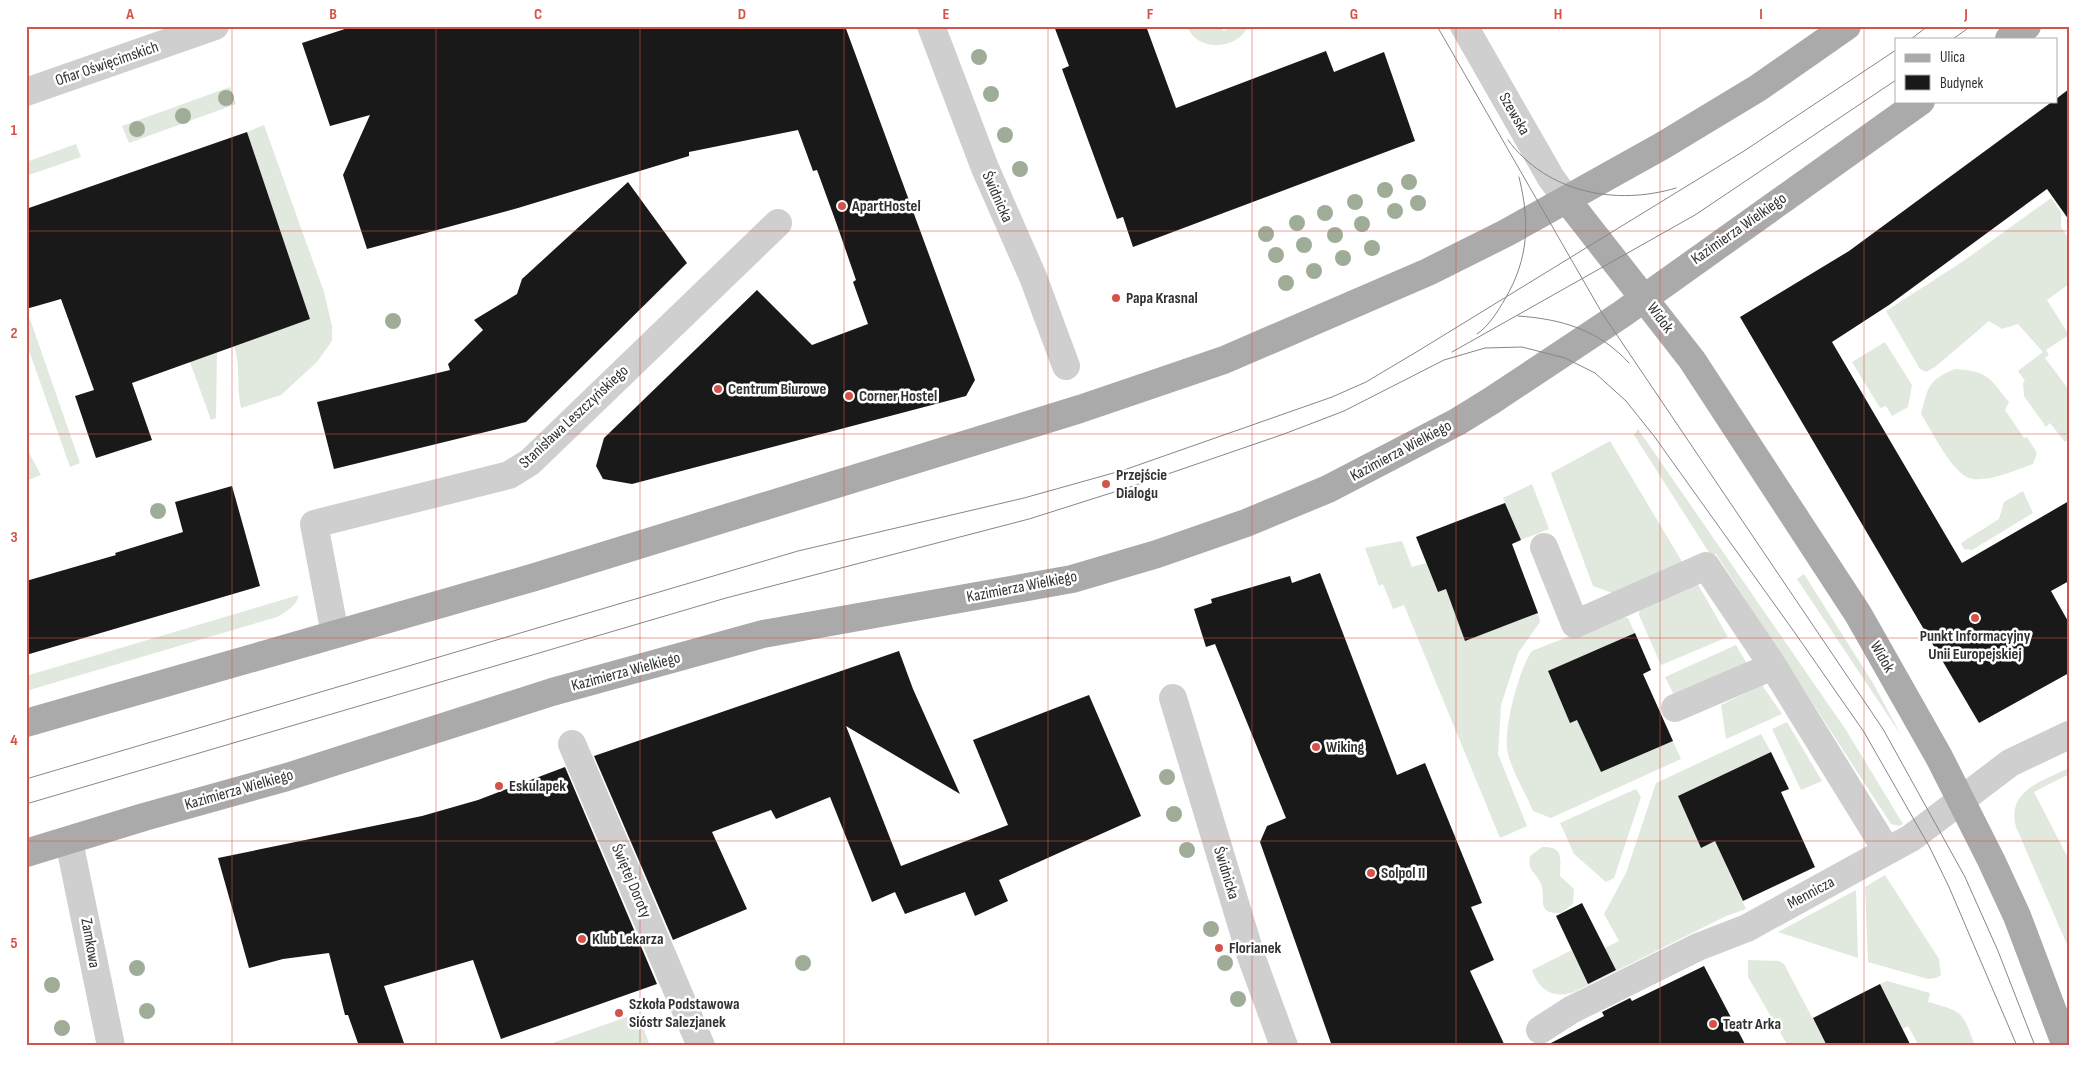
<svg xmlns="http://www.w3.org/2000/svg" width="2095" height="1072" font-family="'Sofia Sans Condensed',sans-serif">
  <style>
    .grass { fill: #e1e8dd }
    .building { fill: #191919 }
    .lines { fill: none; stroke-linecap: round; stroke-linejoin: round }
    .minor { stroke: #cfcfcf; stroke-width: 28 }
    .major { stroke: #aaa; stroke-width: 28 }
    .tram { stroke: #878787; stroke-width: 1 }
    .tree { fill: #9fad98 }
    .grid { fill: none; stroke: #d3534b; stroke-width: 1; stroke-opacity: 0.55 }
    .poi-dot { fill: #d3534b; stroke: #fff; stroke-width: 2 }
    .labels { text-anchor: middle; dominant-baseline: central; stroke-width: 5; stroke-linejoin: round; paint-order: stroke }
    .street-label { font-size: 16px; fill: #323232; stroke: #fff }
    .poi-label { font-size: 16px; font-weight: bold; fill: #323232; stroke: #fff; text-anchor: start }
    .neatline { fill: none; stroke: #d3534b; stroke-width: 2 }
    .grid-label { font-size: 16px; text-anchor: middle; font-weight: bold; fill: #d3534b }
  </style>
  <rect width="100%" height="100%" fill="#fff"/>
  <path class="grass" d="M1187,26h34l2,5 12,-5h13c-10,24 -51,27 -61,0z
    M230,87l6,17 -107,39 -7,-17z
    M264,125l60,167 8,34v15l-15,21 -36,33 -40,13c-5,-20 0,-42 -7,-62l76,-27 -63,-187z
    M76,144l5,13 -55,19v-14z
    M2051,198l10,14v15l8,12v45l-22,16 22,35 -23,15 3,5 -4,3 24,32v49l-4,3 -15,-19 -4,4 -22,-31 -1,-13 2,-2 -7,-10 25,-19 -25,-28 -16,5 -13,-8 -54,46 -9,5 -6,-3 -34,-58 76,-49z
    M30,319l50,144 -10,4 -44,-125v-22z
    M1885,342l27,43 -4,22 -16,9 -6,-10 -6,2 -28,-46z
    M217,352l-1,66 -5,2 -21,-58z
    M1955,369c34,2 34,9 54,33l-4,8 19,28 3,-1 10,16 -4,11c-18,6 -40,17 -60,15 -19,-1 -42,-50 -52,-65 7,-27 7,-34 34,-45z
    M1638,429l208,301 57,94 -4,2 -8,-2 -175,-270h-6l-76,-119z
    M1610,441l74,124 -66,30 -25,-9 -42,-113z
    M26,447l15,28 -15,6z
    M1532,484l17,45 -28,11 -18,-42z
    M2023,491l10,22 -61,37 -8,-1 -3,-6 38,-24 5,-17z
    M1402,541l10,26 14,-4 12,29 8,-3 19,51 73,-27 2,9 -22,31 -17,52 -3,49 29,72 -27,12 -96,-233 -11,4 -10,-25 -4,2 -14,-38z
    M1804,574l69,109 28,52 -104,-156z
    M1696,581l32,56 -67,28 -22,-50 1,-9z
    M299,595c-2,10 -13,17 -22,22l-251,74v-15z
    M1620,616l8,2 7,15 -87,39 22,50 7,-2 24,52 72,-31 8,18 -130,59 -18,-7c-8,-19 -20,-38 -25,-57 -6,-21 11,-86 24,-103z
    M1736,645l13,22 -74,30 -10,-20z
    M1762,685l20,29 -56,25 -5,-34z
    M1787,722l35,59 -21,9 -29,-61z
    M1761,734l10,18 -93,44 23,52 14,-7 31,68 -20,7 -152,76c-20,7 -35,-1 -42,-22l40,-20 6,13 28,-12 -1,-3 14,-7 -15,-27 22,-41 30,-90z
    M2069,768v6l-35,18 35,68v89l-53,-122c-10,-37 27,-46 53,-59z
    M1636,789l5,8 -27,81 -8,4 -32,-28 -14,-31z
    M1542,847c23,-1 18,13 18,29l14,13 -1,15 -12,9c-27,1 -14,-15 -20,-29 -5,-12 -14,-13 -11,-28z
    M1885,875l54,84 2,16 -5,3 -8,1 -60,-17 -3,-75z
    M1856,890l2,68 -80,-26z
    M1748,960l31,1 5,3 43,82h-39l-40,-69z
    M1887,981l43,12 -2,9c36,10 34,9 47,44h-56l-11,-20 -5,3 -23,-45z
    M638,1013l12,33h-106z"/>
  <path class="building" d="M354,26h491l130,354 -9,16 -334,88 -29,-5 -7,-13 8,-28 153,-148 55,55 56,-21 -15,-42 3,-2 -19,-55 -20,-55 -4,1 -15,-41 -109,22v4l-171,52 -151,41 -24,-74 27,-60 -40,11 -28,-83z
    M1054,26h92l30,82 150,-57 8,21 50,-20 31,89 -282,106 -10,-30 -6,2 -55,-150 7,-3z
    M2069,89v131l-22,-31 -158,116 -57,37 130,221 107,-62v80l-18,10 18,32v50l-90,50 -239,-406 109,-66 204,-150h3v-2z
    M247,132l63,187 -178,64 20,57 -56,18 -21,-62 19,-6 -33,-91 -35,10v-100z
    M628,182l59,81 -161,159 -192,47 -17,-67 133,-32 -2,-6 35,-34 -9,-10 43,-26 5,-15z
    M232,486l28,100 -234,69v-74l90,-26 -1,-2 68,-21 -8,-30z
    M1505,503l16,37 -9,4 26,69 -73,28 -19,-52 -8,3 -22,-55z
    M1320,573l77,202 28,-12 57,140 -11,4 23,53 -24,11 35,75h-173l-72,-204 7,-16 19,-8 -71,-174 -9,3 -12,-38 18,-6 -1,-4 79,-23 2,7z
    M1635,633l16,37 -8,4 30,67 -72,31 -24,-52 -7,3 -22,-52z
    M899,651l14,38 47,105 -114,-68 55,140 107,-41 -35,-85 116,-45 52,121 -142,64 9,21 -33,15 -10,-24 -60,22 -10,-22 -23,10 -42,-105 -54,22 -5,-9 -59,22 35,77 -74,31 -79,-184z
    M1771,752l18,37 -8,3 34,75 -72,34 -28,-60 -14,7 -23,-52z
    M565,767l92,217 -156,55 -28,-79 -89,26 21,60h-46l-11,-31h-3l-16,-62 -46,6 -34,9 -31,-110 204,-42 56,-16z
    M1582,903l34,67 -28,14 -32,-68z
    M1704,966l42,80h-201l59,-30 -2,-4 28,-14 2,3z
    M1880,984l31,62h-84l-14,-28z"/>
  <g class="lines">
    <path class="minor" d="M931,26l54,142 48,109 33,89
      M1464,26l87,152 16,22
      M26,92l189,-66
      M1544,547l31,77 131,-58 67,100 114,185
      M335,634l-21,-110 195,-49 21,-13 248,-239
      M1173,698l78,258 33,90
      M1675,708l98,-42
      M572,744l129,302
      M69,841l42,205
      M1540,1030l31,-20 127,-63 49,-19 131,-72 33,-18 99,-75 59,-28"/>
    <path class="major" d="M2009,39l18,-13
      M1567,200l125,160 166,254 81,143 52,103 26,56 49,130
      M26,723l509,-146 545,-168 144,-49 204,-88 78,-39 156,-87 96,-58 89,-62
      M26,853l118,-36 143,-40 265,-85 211,-58 309,-55 85,-25 89,-31 82,-34 129,-67 34,-21 131,-87 299,-213"/>
    <path class="tram" d="M1437,26l165,287 281,416 82,148 33,74 37,95
      M1911,39l17,-13
      M1953,39l18,-13
      M1508,140c39,53 108,66 168,48
      M1518,316c44,3 81,14 111,47
      M1477,334c12,-8 21,-23 28,-35 24,-41 25,-77 14,-122
      M1452,352l243,-137 201,-135
      M26,779l772,-228 226,-53 100,-28 208,-73 34,-15 52,-31 326,-200 152,-101
      M26,804l700,-206 303,-79 101,-32 154,-53 60,-23 100,-51 41,-12 37,-1 43,11 30,15 31,28 28,35 141,197 69,99 65,114 20,41 68,159"/>
  </g>
  <g class="tree">
    <circle cx="979" cy="57" r="8"/>
    <circle cx="991" cy="94" r="8"/>
    <circle cx="226" cy="98" r="8"/>
    <circle cx="183" cy="116" r="8"/>
    <circle cx="137" cy="129" r="8"/>
    <circle cx="1005" cy="135" r="8"/>
    <circle cx="1020" cy="169" r="8"/>
    <circle cx="1409" cy="182" r="8"/>
    <circle cx="1385" cy="190" r="8"/>
    <circle cx="1355" cy="202" r="8"/>
    <circle cx="1418" cy="203" r="8"/>
    <circle cx="1395" cy="211" r="8"/>
    <circle cx="1325" cy="213" r="8"/>
    <circle cx="1297" cy="223" r="8"/>
    <circle cx="1362" cy="224" r="8"/>
    <circle cx="1266" cy="234" r="8"/>
    <circle cx="1335" cy="235" r="8"/>
    <circle cx="1304" cy="245" r="8"/>
    <circle cx="1372" cy="248" r="8"/>
    <circle cx="1276" cy="255" r="8"/>
    <circle cx="1343" cy="258" r="8"/>
    <circle cx="1314" cy="271" r="8"/>
    <circle cx="1286" cy="283" r="8"/>
    <circle cx="393" cy="321" r="8"/>
    <circle cx="158" cy="511" r="8"/>
    <circle cx="1167" cy="777" r="8"/>
    <circle cx="1174" cy="814" r="8"/>
    <circle cx="1187" cy="850" r="8"/>
    <circle cx="1211" cy="929" r="8"/>
    <circle cx="803" cy="963" r="8"/>
    <circle cx="1225" cy="963" r="8"/>
    <circle cx="137" cy="968" r="8"/>
    <circle cx="52" cy="985" r="8"/>
    <circle cx="1238" cy="999" r="8"/>
    <circle cx="147" cy="1011" r="8"/>
    <circle cx="62" cy="1028" r="8"/>
  </g>
  <path class="grid" d="M232,26v1020M436,26v1020M640,26v1020M844,26v1020M1048,26v1020M1252,26v1020M1456,26v1020M1660,26v1020M1864,26v1020M26,231h2043M26,434h2043M26,638h2043M26,841h2043"/>
  <g class="poi-dot">
    <circle cx="842" cy="206" r="5"/>
    <circle cx="1116" cy="298" r="5"/>
    <circle cx="718" cy="389" r="5"/>
    <circle cx="849" cy="396" r="5"/>
    <circle cx="1106" cy="484" r="5"/>
    <circle cx="1975" cy="618" r="5"/>
    <circle cx="1316" cy="747" r="5"/>
    <circle cx="499" cy="786" r="5"/>
    <circle cx="1371" cy="873" r="5"/>
    <circle cx="582" cy="939" r="5"/>
    <circle cx="1219" cy="948" r="5"/>
    <circle cx="619" cy="1013" r="5"/>
    <circle cx="1713" cy="1024" r="5"/>
  </g>
  <g class="labels">
    <g class="street-label">
      <text transform="translate(107 64) rotate(-19)">Ofiar Oświęcimskich</text>
      <text transform="translate(1514 114) rotate(60)">Szewska</text>
      <text transform="translate(997 197) rotate(66)">Świdnicka</text>
      <text transform="translate(1739 229) rotate(-35)">Kazimierza Wielkiego</text>
      <text transform="translate(1660 318) rotate(53)">Widok</text>
      <text transform="translate(574 417) rotate(-43)">Stanisława Leszczyńskiego</text>
      <text transform="translate(1401 451) rotate(-28)">Kazimierza Wielkiego</text>
      <text transform="translate(1022 587) rotate(-11)">Kazimierza Wielkiego</text>
      <text transform="translate(1882 657) rotate(60)">Widok</text>
      <text transform="translate(626 672) rotate(-15)">Kazimierza Wielkiego</text>
      <text transform="translate(239 790) rotate(-16)">Kazimierza Wielkiego</text>
      <text transform="translate(1226 873) rotate(73)">Świdnicka</text>
      <text transform="translate(631 881) rotate(67)">Świętej Doroty</text>
      <text transform="translate(1811 893) rotate(-28)">Mennicza</text>
      <text transform="translate(90 943) rotate(80)">Zamkowa</text>
    </g>
    <g class="poi-label">
      <text x="852" y="206">ApartHostel</text>
      <text x="1126" y="298">Papa Krasnal</text>
      <text x="728" y="389">Centrum Biurowe</text>
      <text x="859" y="396">Corner Hostel</text>
      <text x="1116" y="475">Przejście<tspan x="1116" dy="18">Dialogu</tspan></text>
      <text x="1975" y="636" text-anchor="middle">Punkt Informacyjny<tspan x="1975" dy="18">Unii Europejskiej</tspan></text>
      <text x="1326" y="747">Wiking</text>
      <text x="509" y="786">Eskulapek</text>
      <text x="1381" y="873">Solpol II</text>
      <text x="592" y="939">Klub Lekarza</text>
      <text x="1229" y="948">Florianek</text>
      <text x="629" y="1004">Szkoła Podstawowa<tspan x="629" dy="18">Sióstr Salezjanek</tspan></text>
      <text x="1723" y="1024">Teatr Arka</text>
    </g>
  </g>
  <rect width="2095" height="1072" fill="none" stroke="#ffffff" stroke-width="55"/>
  <rect x="1895" y="38" width="162" height="65" fill="#ffffff" stroke="#adadad"/>
  <rect x="1905" y="54" width="25" height="8" fill="#aaaaaa" stroke="#adadad"/>
  <text x="1940" y="62" font-size="15" fill="#323232">Ulica</text>
  <rect x="1905" y="75" width="25" height="15" fill="#191919" stroke="#adadad"/>
  <text x="1940" y="88" font-size="15" fill="#323232">Budynek</text>
  <rect x="28" y="28" width="2040" height="1016" class="neatline"/>
  <g class="grid-label">
    <text x="130" y="19">A</text>
    <text x="333" y="19">B</text>
    <text x="538" y="19">C</text>
    <text x="742" y="19">D</text>
    <text x="946" y="19">E</text>
    <text x="1150" y="19">F</text>
    <text x="1354" y="19">G</text>
    <text x="1558" y="19">H</text>
    <text x="1761" y="19">I</text>
    <text x="1966" y="19">J</text>
    <text x="14" y="135">1</text>
    <text x="14" y="338">2</text>
    <text x="14" y="542">3</text>
    <text x="14" y="745">4</text>
    <text x="14" y="948">5</text>
  </g>
</svg>
